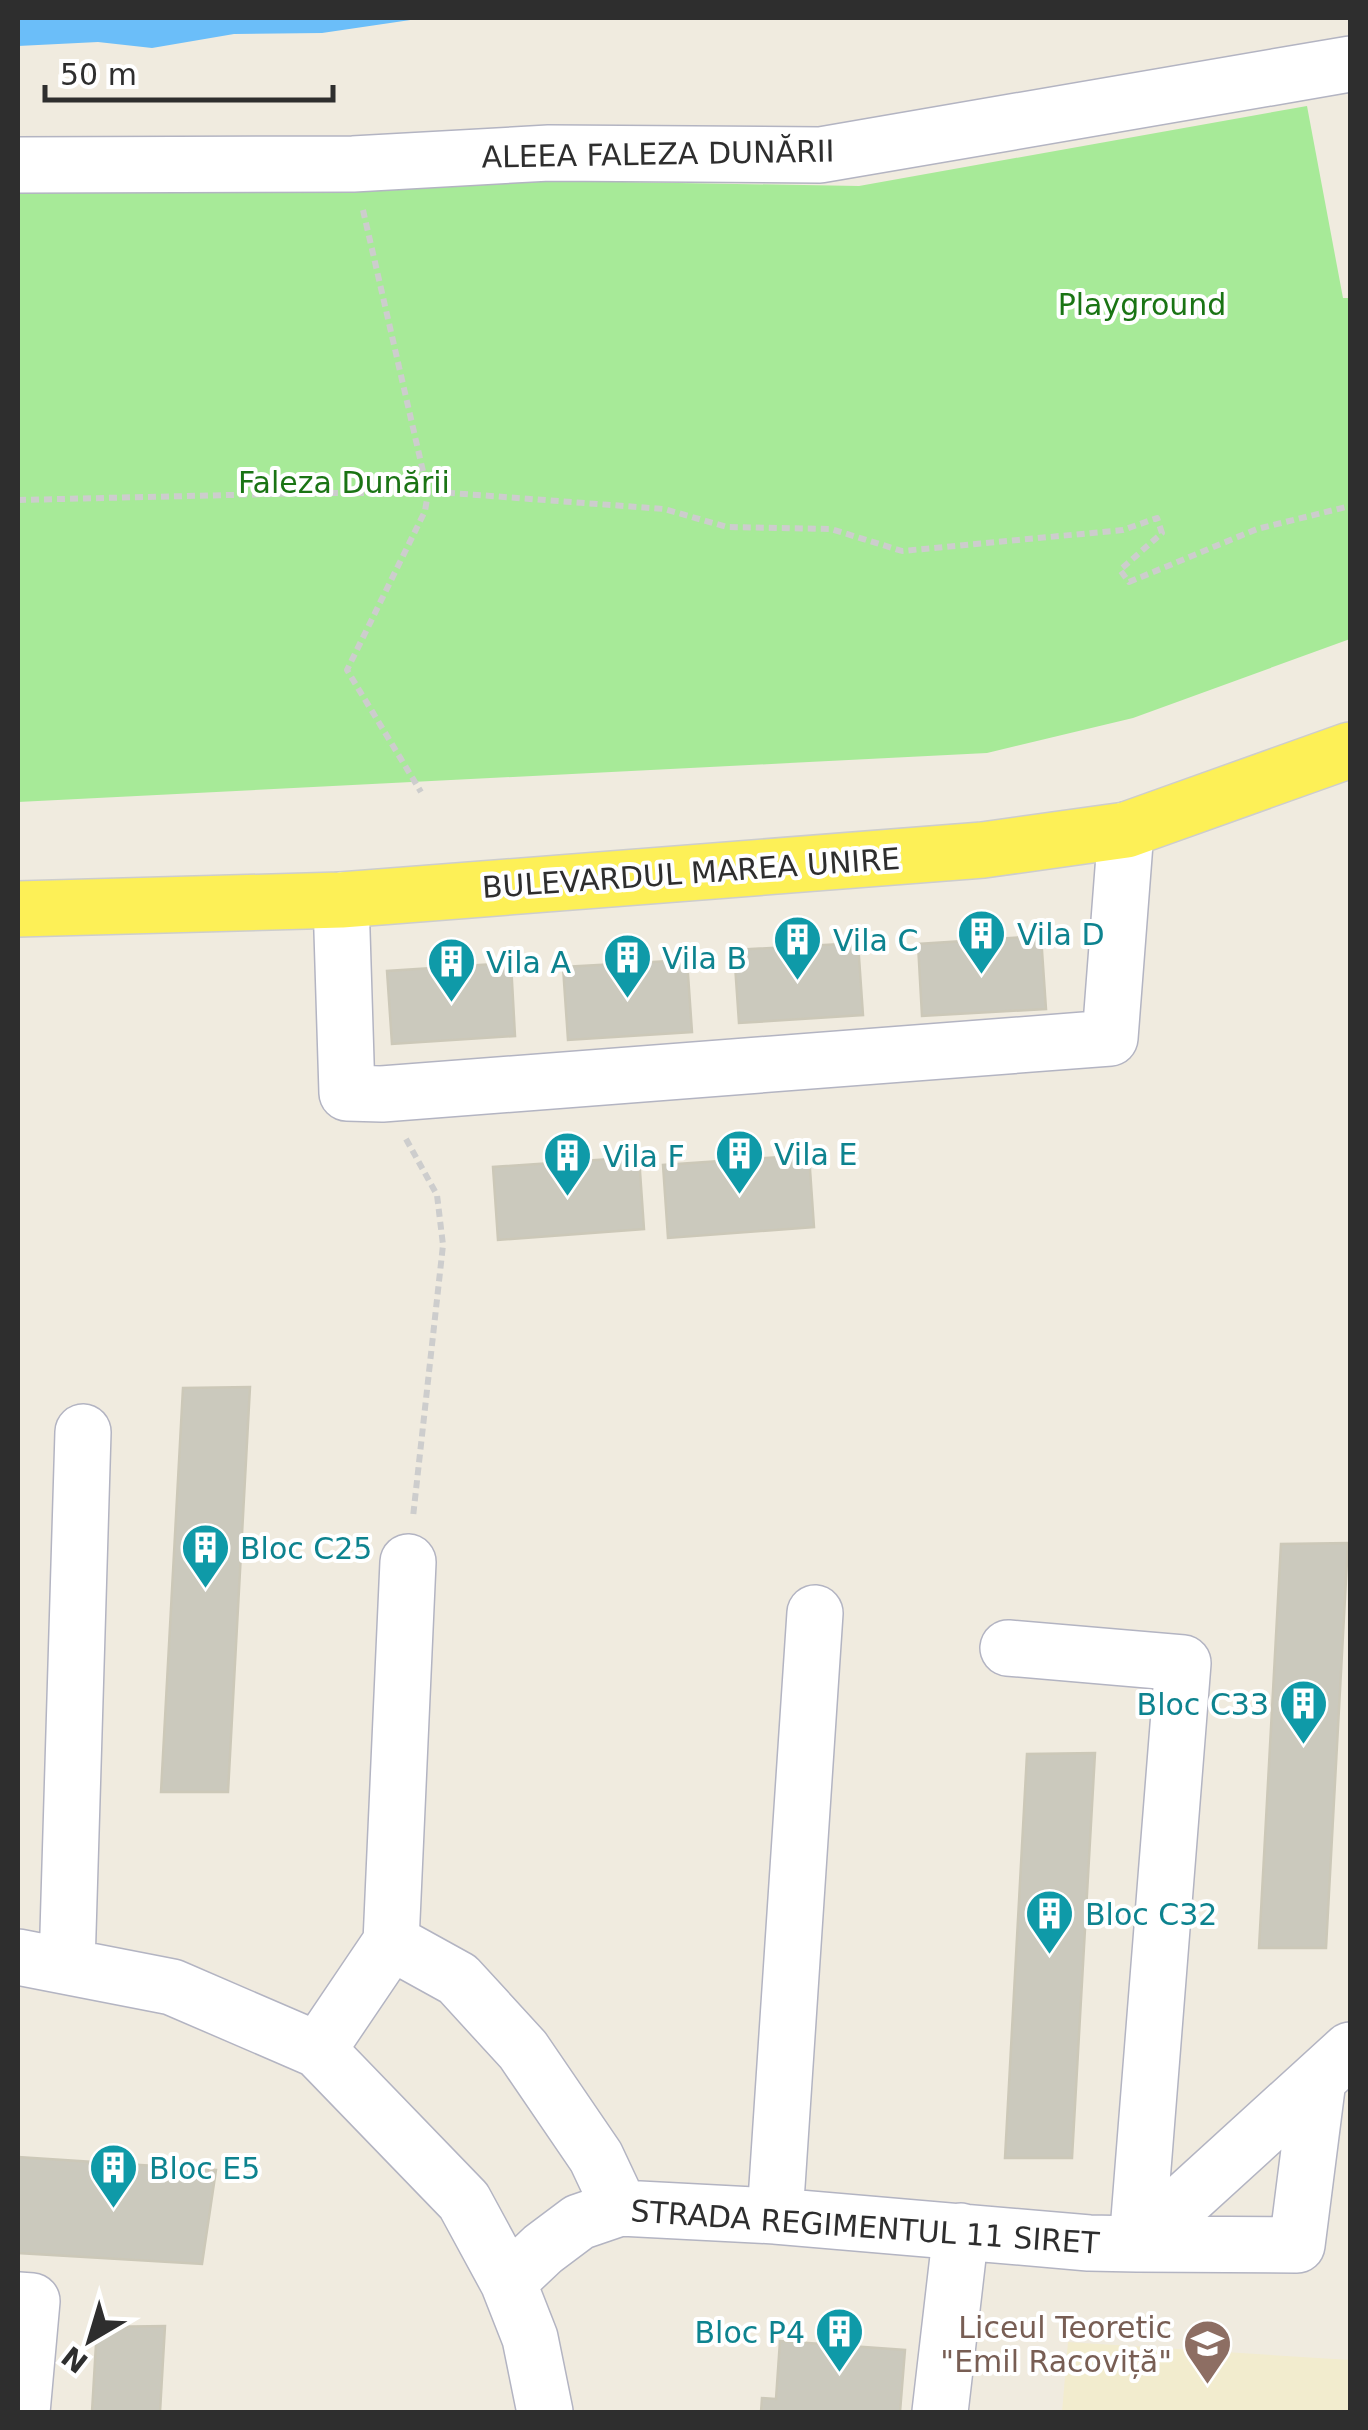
<svg xmlns="http://www.w3.org/2000/svg" width="1368" height="2430" font-family="'DejaVu Sans',sans-serif">
  <style>
    .education { fill: #f2ecce }
    .green { fill: #a7ea98 }
    .water { fill: #6bbef9 }
    .building { fill: #cbc9bd; stroke: #ccc8b8; stroke-width: 2.5 }
    .lines { fill: none; stroke-linecap: round; stroke-linejoin: round }
    .minor-casing { stroke: #b3b4c2; stroke-width: 58 }
    .major-casing { stroke: #cdcdcd; stroke-width: 58 }
    .path { stroke: #cdcdcd; stroke-width: 6; stroke-dasharray: 8 5; stroke-linecap: butt }
    .minor { stroke: #fff; stroke-width: 55 }
    .major { stroke: #fdf057; stroke-width: 55 }
    .labels { text-anchor: middle; dominant-baseline: central; stroke-width: 8; stroke-linejoin: round; paint-order: stroke }
    .street-label { font-size: 30px; fill: #2e2e2e; stroke: #fff }
    .park-label { font-size: 30px; fill: #1a7414; stroke: #fff }
    .culture-label { font-size: 30px; fill: #0d838f; stroke: #fff; text-anchor: start }
    .education-label { font-size: 30px; fill: #785e54; stroke: #fff; text-anchor: end }
  </style>
  <rect width="100%" height="100%" fill="#f0ebdf"/>
  <path class="education" d="M1068,2342l282,18v52h-288z"/>
  <path class="green" d="M1307,106l36,192h7v341l-217,79 -146,35 -969,49v-620l367,-4 474,8z"/>
  <path class="water" d="M18,18h406l-102,15 -88,1 -82,14 -54,-6 -80,4z"/>
  <path class="building" d="M1041,936l5,73 -124,7 -4,-72z
    M858,943l5,72 -124,8 -5,-73z
    M687,960l5,72 -124,8 -5,-73z
    M511,963l4,73 -123,8 -5,-73z
    M809,1155l5,72 -146,11 -5,-73z
    M639,1157l5,72 -146,11 -5,-73z
    M250,1387l-22,405h-67l22,-404z
    M1348,1543l-22,405h-67l22,-404z
    M1095,1753l-23,405h-67l22,-404z
    M18,2157l198,13 -14,94 -184,-11z
    M165,2326l-5,86h-68l5,-85z
    M780,2341l125,9 -5,62h-139l1,-14 14,1z"/>
  <g class="lines">
    <defs>
      <path id="minor" d="M18,165l335,-1 196,-11 271,2 530,-91
        M341,900l6,193 35,1 728,-56 16,-208
        M1008,1648l175,15 -46,581 160,1 21,-165
        M391,1942l67,37 65,71 73,107 24,51
        M18,1957l154,30 146,63 146,151 44,81 22,56 15,74
        M67,1966l16,-534
        M318,2050l73,-108 17,-380
        M775,2216l40,-603
        M508,2282l35,-33 36,-27 41,-14 155,8 314,27 48,1 213,-194
        M18,2300l14,1 -10,111
        M940,2412l21,-181"/>
      <path id="major" d="M18,909l323,-9 642,-50 143,-20 224,-80"/>
    </defs>
    <use href="#minor" class="minor-casing"/>
    <use href="#major" class="major-casing"/>
    <path class="path" d="M363,210l65,283 -3,18 -78,159 74,122
      M18,500l297,-7h136l213,16 63,18 104,2 71,22 221,-21 34,-12 5,15 -42,37 9,12 128,-53 93,-23
      M406,1139l31,56 6,50 -30,272"/>
    <use href="#minor" class="minor"/>
    <use href="#major" class="major"/>
  </g>
  <defs>
    <symbol id="building-pin" viewBox="-11 -11 22 30"><path d="M0 17L-7.5 6A9.5 9.5 0 1 1 7.5 6Z" fill="#0f9aa8" stroke="#fff"/><path d="M-4-6H4V6H1V3H-1V6H-4ZM-2.5-4.3h1.7v1.8h-1.7ZM.8-4.3h1.7v1.8H.8ZM-2.5-1h1.7V.8h-1.7ZM.8-1h1.7V.8H.8Z" fill="#fff"/></symbol>
    <symbol id="university-pin" viewBox="-11 -11 22 30"><path d="M0 17L-7.5 6A9.5 9.5 0 1 1 7.5 6Z" fill="#8d6e63" stroke="#fff"/><path d="M0-5L7-2L0 1L-7-2ZM-4 1L0 2.5L4 1V4Q0 6-4 4Z" fill="#fff"/></symbol>
  </defs>
  <g fill-rule="evenodd">
    <use href="#building-pin" x="954" y="906" width="55" height="75"/>
    <use href="#building-pin" x="770" y="912" width="55" height="75"/>
    <use href="#building-pin" x="600" y="930" width="55" height="75"/>
    <use href="#building-pin" x="424" y="934" width="55" height="75"/>
    <use href="#building-pin" x="712" y="1126" width="55" height="75"/>
    <use href="#building-pin" x="540" y="1128" width="55" height="75"/>
    <use href="#building-pin" x="178" y="1520" width="55" height="75"/>
    <use href="#building-pin" x="1276" y="1676" width="55" height="75"/>
    <use href="#building-pin" x="1022" y="1886" width="55" height="75"/>
    <use href="#building-pin" x="86" y="2140" width="55" height="75"/>
    <use href="#building-pin" x="812" y="2304" width="55" height="75"/>
    <use href="#university-pin" x="1180" y="2316" width="55" height="75"/>
  </g>
  <g class="labels">
    <g class="street-label">
      <text transform="translate(658 154) rotate(-1)">ALEEA FALEZA DUNĂRII</text>
      <text transform="translate(691 873) rotate(-4)">BULEVARDUL MAREA UNIRE</text>
      <text transform="translate(865 2227) rotate(4)">STRADA REGIMENTUL 11 SIRET</text>
    </g>
    <g class="park-label">
      <text x="1142" y="304">Playground</text>
      <text x="344" y="482">Faleza Dunării</text>
    </g>
    <g class="culture-label">
      <text x="1017" y="934">Vila D</text>
      <text x="833" y="940">Vila C</text>
      <text x="662" y="958">Vila B</text>
      <text x="486" y="962">Vila A</text>
      <text x="774" y="1154">Vila E</text>
      <text x="603" y="1156">Vila F</text>
      <text x="240" y="1548">Bloc C25</text>
      <text x="1269" y="1704" text-anchor="end">Bloc C33</text>
      <text x="1085" y="1914">Bloc C32</text>
      <text x="149" y="2168">Bloc E5</text>
      <text x="805" y="2332" text-anchor="end">Bloc P4</text>
    </g>
    <g class="education-label">
      <text x="1172" y="2327">Liceul Teoretic<tspan x="1172" dy="34">"Emil Racoviță"</tspan></text>
    </g>
  </g>
  <rect width="1368" height="2430" fill="none" stroke="#2e2e2e" stroke-width="40"/>
  <g transform="translate(90 2340) rotate(218)" stroke="#ffffff" stroke-width="8" paint-order="stroke">
  <path d="M0-8L18 38L0 25L-18 38Z" fill="#2e2e2e"/>
  <text y="-15" font-size="28" font-weight="bold" text-anchor="middle" fill="#2e2e2e">N</text>
  </g>
  <path d="M45 85v15h288v-15" fill="none" stroke="#2e2e2e" stroke-width="5"/>
  <text x="60" y="85" font-size="30" fill="#2e2e2e" stroke="#ffffff" stroke-width="8" paint-order="stroke">50 m</text>
</svg>
